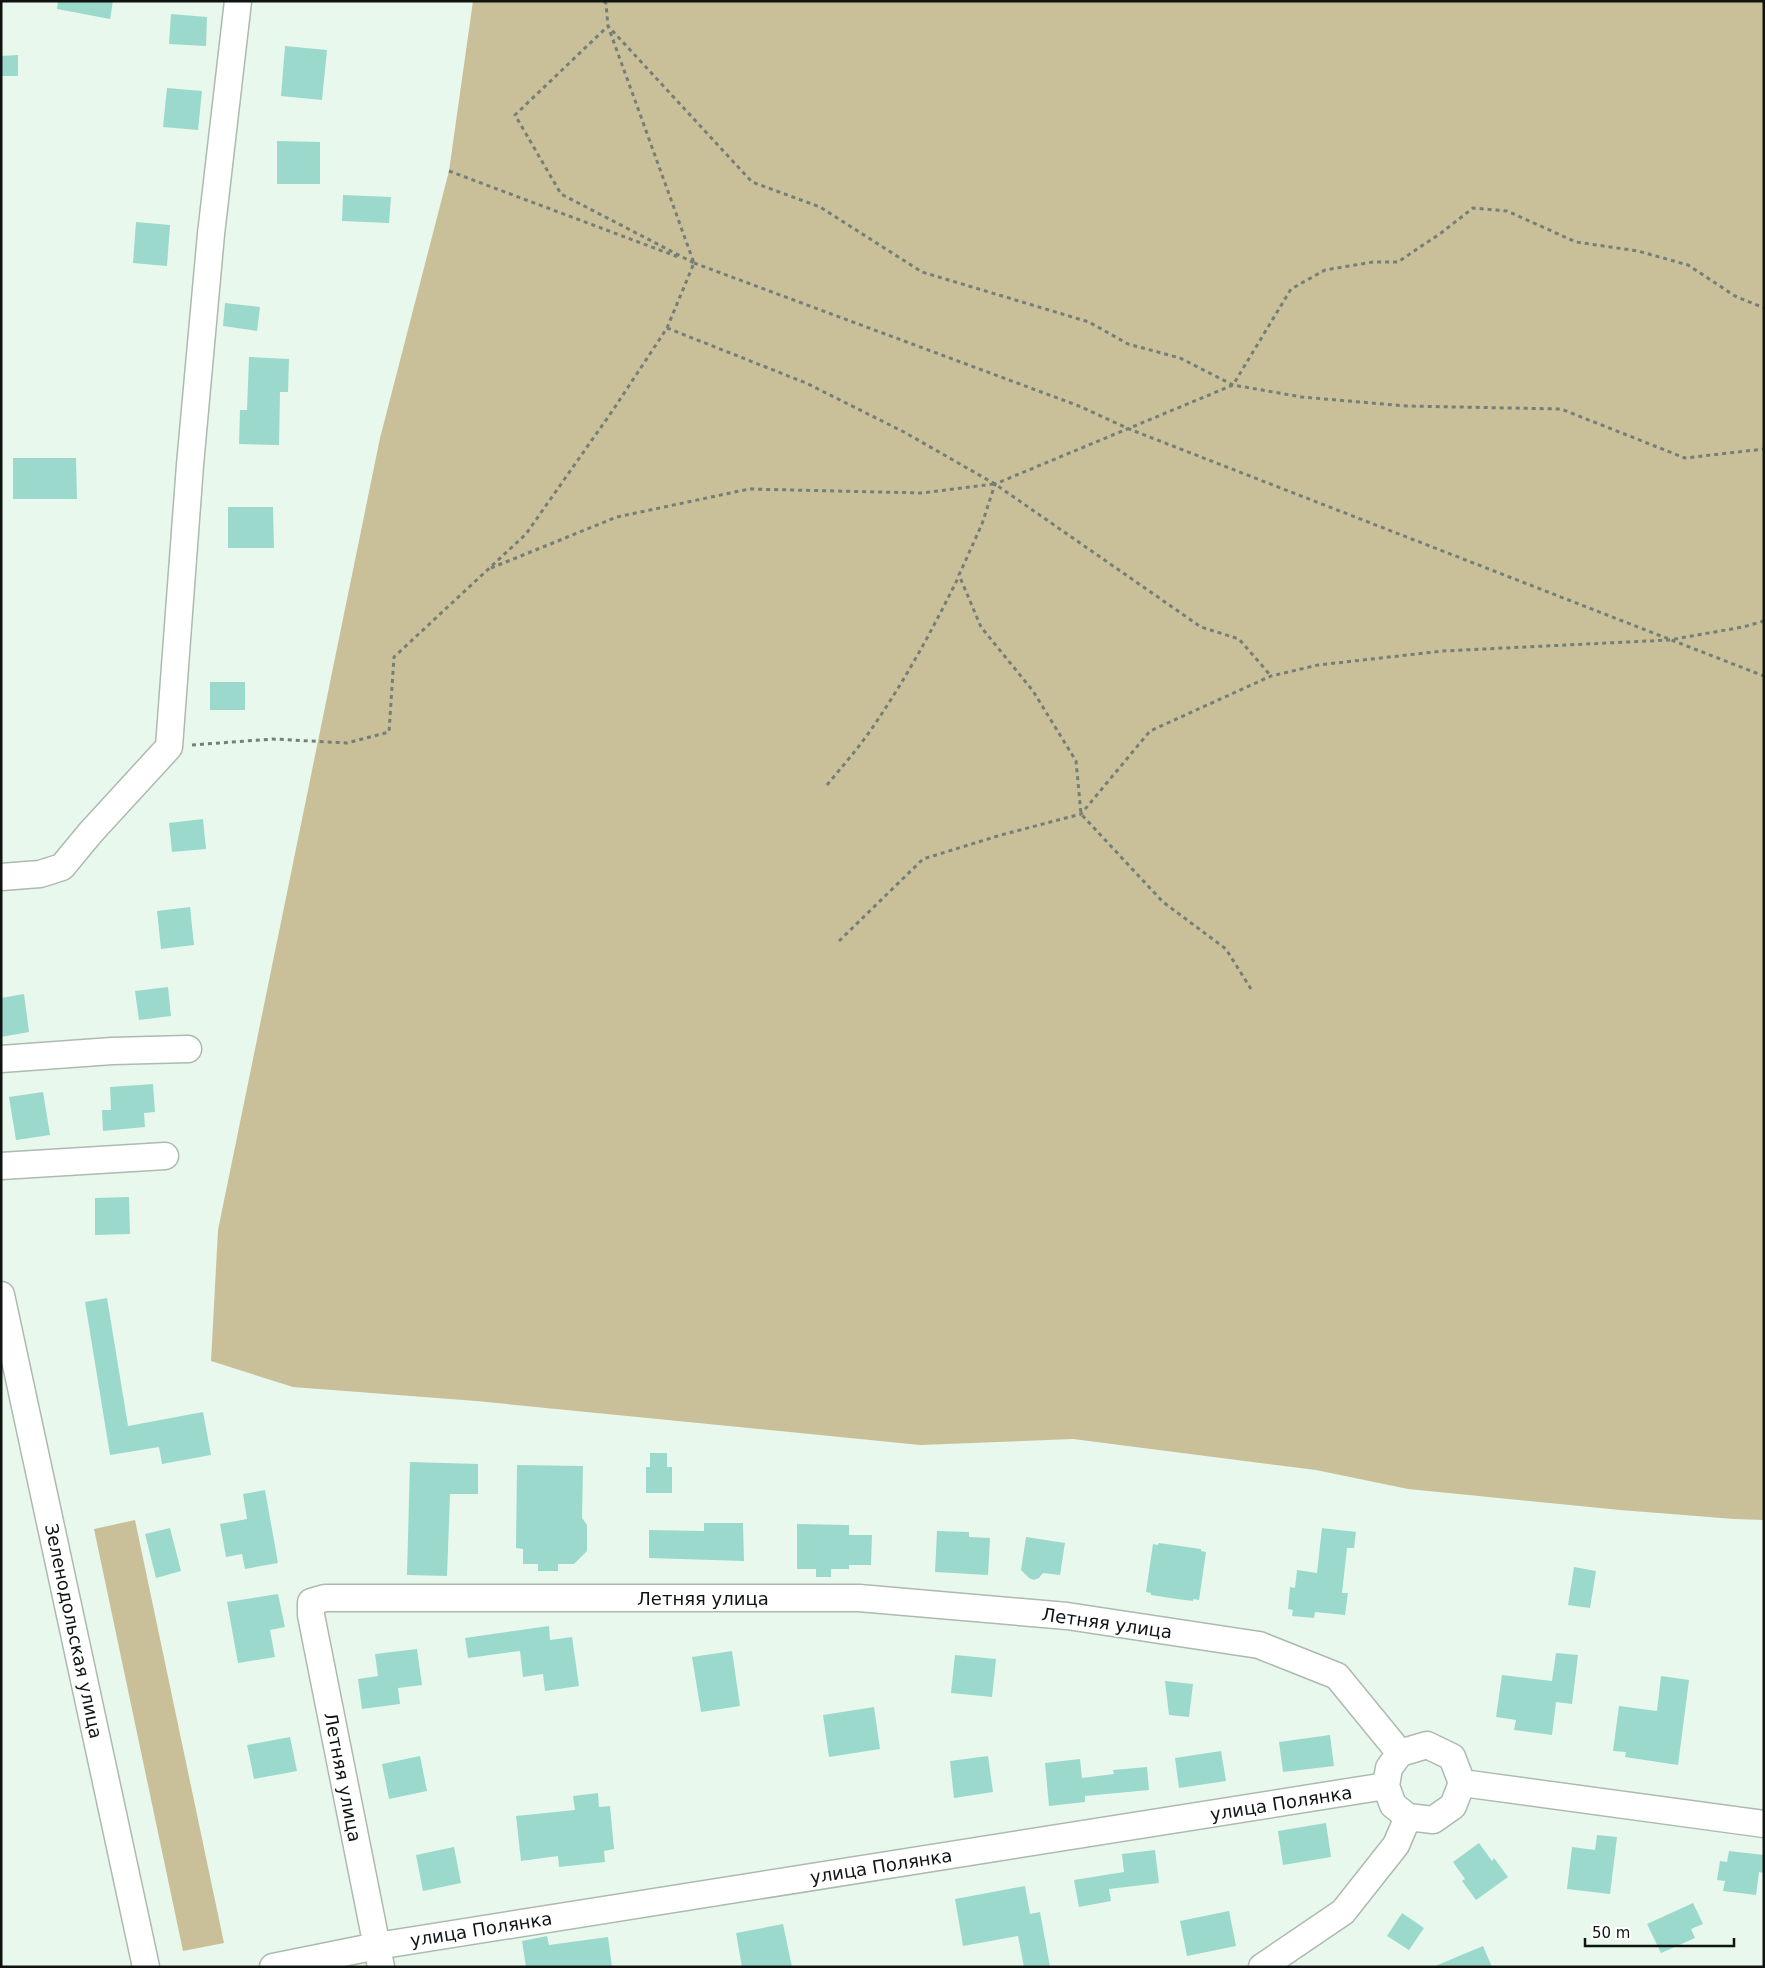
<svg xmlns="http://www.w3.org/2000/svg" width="1765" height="1968" font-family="'DejaVu Sans',sans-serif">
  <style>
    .green { fill: #c9c09a }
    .building { fill: #9bd9cd }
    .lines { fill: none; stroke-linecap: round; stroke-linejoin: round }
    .minor-casing { stroke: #acbaaf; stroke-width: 29 }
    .path { stroke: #757e77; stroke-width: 3; stroke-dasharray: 4 4; stroke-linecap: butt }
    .minor { stroke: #fff; stroke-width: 26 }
    .labels { text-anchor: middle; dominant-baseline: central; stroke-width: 4; stroke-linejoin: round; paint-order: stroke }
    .street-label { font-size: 18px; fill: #0f1410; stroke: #fff }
  </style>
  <rect width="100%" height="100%" fill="#e9f8ec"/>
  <path class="green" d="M473,1h1291v1519l-30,-1 -114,-9 -212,-21 -92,-19 -243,-31 -153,6 -444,-44 -183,-14 -82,-26 7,-131 162,-792 69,-267z
    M135,1520l89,423 -41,8 -89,-422z"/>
  <path class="building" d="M58,1h55l-3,18 -53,-10z
    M171,14l36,3 -1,29 -37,-2z
    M285,46l42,4 -5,50 -41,-4z
    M18,55v21h-17v-20z
    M167,88l35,3 -4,39 -35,-3z
    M277,141l43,1v42h-43z
    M343,195l48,2 -2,26 -47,-2z
    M136,222l34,3 -3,41 -34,-3z
    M225,303l35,4 -3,24 -34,-5z
    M249,357l40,2 -1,33h-8l-1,53 -40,-1 1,-34h7z
    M13,458h63l1,41h-64z
    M228,507h45l1,41h-46z
    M210,682h35v28h-35z
    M203,819l3,30 -34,3 -3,-29z
    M190,907l4,38 -33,4 -4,-38z
    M168,987l3,29 -32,4 -4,-29z
    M24,994l5,38 -28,5v-39z
    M153,1084l2,28 -11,1 1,14 -42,4 -1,-21h9l-1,-23z
    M43,1092l7,43 -34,5 -7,-43z
    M129,1197l1,37 -35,1v-37z
    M107,1298l21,128 75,-14 8,43 -49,9 -3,-17 -49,8 -25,-153z
    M650,1453h17v14h5v26h-26v-26h4z
    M410,1462l68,2v30h-28l-3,82 -40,-1z
    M517,1465l66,1 -1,52 5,7v26l-13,13h-16v7h-20v-7h-15v-15l-7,-1z
    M265,1490l13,73 -33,6 -3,-15 -16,3 -6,-33 27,-5 -4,-25z
    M704,1523h39l1,38 -95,-3v-28l55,1z
    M797,1524l52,1v10h23l-1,30h-22v4h-18v8h-15v-8h-19z
    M170,1528l11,43 -25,7 -11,-44z
    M1322,1528l34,4 -2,16h-7l-5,45h6l-3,22 -30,-3 -1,6 -22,-2 1,-6 -5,-1 2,-22 5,1 2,-18 20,3z
    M937,1531l32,1v5l21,1 -2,37 -53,-3z
    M1026,1537l39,6 -5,32 -17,-2 -4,5 -5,2 -5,-2 -8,-8z
    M1159,1543l42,6v2l5,1 -7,48 -6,-1v2l-16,-2 -26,-4v-2l-5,-1 7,-48 5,1z
    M1574,1567l22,4 -6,37 -22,-3z
    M278,1594l7,33 -15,3 5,27 -37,6 -11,-61z
    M549,1626l1,14 22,-3 7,49 -34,5 -2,-17 -20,3 -3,-26 -52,7 -3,-20z
    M417,1649l5,36 -24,3 2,16 -38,5 -4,-30 20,-3 -3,-22z
    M732,1651l8,55 -39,6 -9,-55z
    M1556,1653l22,2 -6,49 -16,-2 -4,33 -38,-5 2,-10 -20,-3 6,-42 50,6z
    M955,1655l41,4 -4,38 -41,-4z
    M1661,1676l28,4 -11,85 -53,-8 1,-5 -13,-1 6,-45 38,5z
    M1165,1681l28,3 -4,33 -20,-2z
    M874,1707l6,42 -51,8 -6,-42z
    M1330,1735l4,31 -51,6 -4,-30z
    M290,1737l7,34 -43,8 -7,-34z
    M1221,1751l5,30 -47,7 -4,-30z
    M420,1756l7,35 -38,8 -7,-35z
    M988,1756l5,36 -39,6 -4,-37z
    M1080,1759l2,19 32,-4 -1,-4 34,-3 2,23 -64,6v6l-36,4 -4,-43z
    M598,1793l1,14 11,-1 4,43 -10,2 1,11 -46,5 -1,-11 -37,5 -5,-45 59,-6 -2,-14z
    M1326,1823l5,34 -48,8 -5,-34z
    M1597,1835l20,2 -7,57 -43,-5 5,-42 23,3z
    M1479,1843l13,18 2,-3 14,19 -32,23 -14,-19 3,-2 -12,-17z
    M454,1847l7,36 -38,8 -7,-36z
    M1155,1850l4,33 -50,6 2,12 -32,6 -5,-27 50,-8 -2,-18z
    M1729,1851l35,4v18l-5,-1 -3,23 -33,-4 2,-10 -8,-1 3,-19 7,1z
    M1025,1886l5,28 10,-2 10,55h-26l-6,-31 -55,10 -8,-47z
    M1693,1903l10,21 -12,5 4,9 -34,15 -14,-29z
    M1229,1911l7,35 -49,10 -7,-35z
    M1402,1913l22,15 -15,22 -22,-14z
    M783,1924l9,43h-50l-6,-34z
    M547,1936l2,9 59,-8 4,30h-86l-4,-26z
    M1483,1946l9,21h-59z"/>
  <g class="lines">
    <defs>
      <path id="minor" d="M1,877l39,-3 22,-7 29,-35 78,-85 21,-282 21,-231 27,-233
        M1,1059l111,-8 76,-2
        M1,1166l164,-10
        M1,1295l145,672
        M1427,1745l25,12 10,26 -9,23 -20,14 -25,-3 -15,-12 -7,-19 3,-18 11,-15z
        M1462,1783l302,41
        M273,1967l104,-21 1009,-160
        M381,1967l-70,-352v-13l14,-4h534l208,18 192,29 78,31 63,77
        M1262,1967l81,-55 53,-67 12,-28"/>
    </defs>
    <use href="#minor" class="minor-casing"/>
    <path class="path" d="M604,1l2,3 2,22 144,156 68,25 102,65 167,50 39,22 52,14 53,27 69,12 104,9 155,3 124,49 79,-9
      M449,171l232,87
      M694,263l385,143 50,23 635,247
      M667,328l139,55 98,49 91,52 206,143 38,12 32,37
      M491,568l126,-51 132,-28 174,4 71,-9
      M192,745l81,-6 74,4 42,-11 5,-75 132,-123 87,-124 54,-82 27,-65 -86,-237 -93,89 46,79 133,69
      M827,785c14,-17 28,-33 41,-51 35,-50 64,-103 91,-158
      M839,941l84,-82 78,-24 80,-21 69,-83 121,-55 47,-11 125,-14 226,-11 74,-13 21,-6
      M1251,989l-25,-40 -63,-47 -82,-88 -5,-53 -43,-70 -52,-64 -22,-52 23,-51 13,-40 238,-99 58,-96 34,-19 48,-8h25l43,-29 32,-25 34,3 69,31 62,9 50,14 47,31 29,12"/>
    <use href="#minor" class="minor"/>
  </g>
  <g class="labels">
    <g class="street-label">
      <text x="703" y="1598">Летняя улица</text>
      <text transform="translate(1107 1623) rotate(8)">Летняя улица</text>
      <text transform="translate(74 1631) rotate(78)">Зеленодольская улица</text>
      <text transform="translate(343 1777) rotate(79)">Летняя улица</text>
      <text transform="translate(1281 1803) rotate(-9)">улица Полянка</text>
      <text transform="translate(881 1866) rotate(-9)">улица Полянка</text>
      <text transform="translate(481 1929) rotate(-9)">улица Полянка</text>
    </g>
  </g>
  <rect width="1765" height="1968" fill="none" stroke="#0f1410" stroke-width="5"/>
  <path d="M1585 1938v8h149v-8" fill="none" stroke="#0f1410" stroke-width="2.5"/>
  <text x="1592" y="1938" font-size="15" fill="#0f1410" stroke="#ffffff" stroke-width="4" paint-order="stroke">50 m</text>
</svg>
